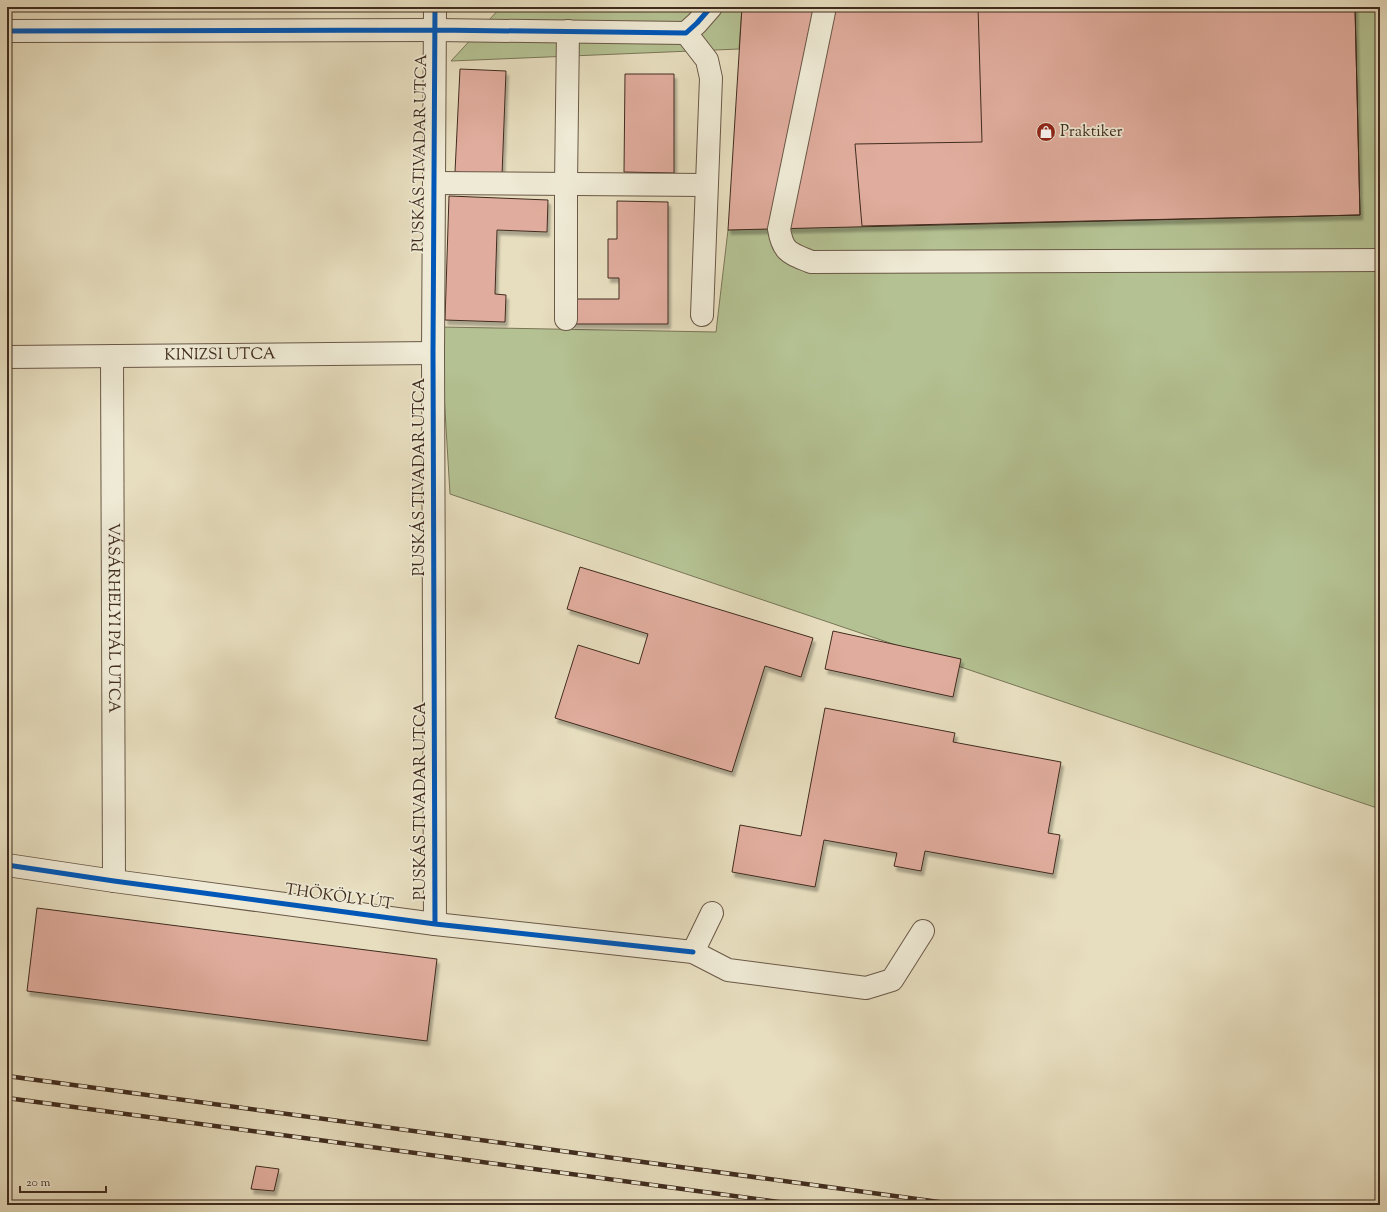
<svg xmlns="http://www.w3.org/2000/svg" width="1387" height="1212" font-family="'Sorts Mill Goudy',serif">
  <style>
    .green { fill: #b4c192; stroke: #7a7658 }
    .building { fill: #e0ac9d; stroke: #402c1f; filter: url(#shadow) }
    .lines { fill: none; stroke-linecap: round; stroke-linejoin: round }
    .minor-casing { stroke: #6a5847; stroke-width: 24 }
    .minor { stroke: #efead5; stroke-width: 22 }
    .rail-casing { stroke: #402c1f; stroke-width: 4.5 }
    .rail { stroke: #efead5; stroke-width: 3; stroke-dasharray: 9; stroke-linecap: butt }
    .cycleway-casing { stroke: #efead5; stroke-width: 8 }
    .cycleway { stroke: #0057b8; stroke-width: 5 }
    .labels { text-anchor: middle; dominant-baseline: central; stroke-width: 3.5; stroke-linejoin: round; paint-order: stroke }
    .poi-label { font-size: 16px; fill: #402c1f; stroke: #efead5; text-anchor: start }
    .street-label { font-size: 16px; fill: #402c1f; stroke: #efead5 }
  </style>
  <defs>
    <filter id="shadow"><feDropShadow dx="2.5" dy="4.5" stdDeviation="1" flood-color="#0004"/></filter>
  </defs>
  <rect width="100%" height="100%" fill="#e7debf"/>
  <filter id="stains"><feTurbulence type="fractalNoise" baseFrequency=".005" numOctaves="4"/><feColorMatrix values="0 0 0 0 .2 0 0 0 0 .09 0 0 0 0 .02 0 0 0 .5 -.17"/></filter>
  <radialGradient id="worn" r=".72"><stop offset=".6" stop-color="#630" stop-opacity="0"/><stop offset="1" stop-color="#630" stop-opacity=".3"/></radialGradient>
  <path class="green" d="M501,7h241l-3,42 -288,12z
    M1355,7h22l3,191v611l-930,-315 -10,-167 276,5 12,-102 134,-4z"/>
  <path class="building" d="M742,7h613l5,208 -632,15z
    M978,7h377l5,208 -498,11 -7,-82 127,-2z
    M460,69l46,2 -4,104 -47,-3z
    M625,74h49v99l-50,-1z
    M449,196l99,4 -1,32 -50,-2 -2,64 11,1 -1,27 -60,-2z
    M617,201l51,1v122h-97l1,-25h47v-21h-11v-39h9z
    M580,567l233,71 -12,39 -36,-11 -33,106 -177,-54 23,-73 61,19 9,-30 -81,-25z
    M833,631l128,28 -8,38 -128,-28z
    M825,708l130,25 -2,9 108,20 -13,71 12,2 -7,39 -128,-23 -4,20 -27,-5 3,-13 -73,-13 -9,47 -83,-15 8,-47 61,11z
    M37,908l400,51 -10,82 -400,-50z
    M256,1166l23,3 -5,22 -23,-2z"/>
  <g class="lines">
    <defs>
      <g id="minor">
        <path d="M825,7l-46,222c4,24 11,24 32,33l569,-2"/>
        <path d="M7,31l429,-1 250,3 11,-10 14,-16"/>
        <path d="M686,33l21,27 4,18 -9,237"/>
        <path d="M434,183l272,2"/>
        <path d="M566,319v-135l2,-153"/>
        <path id="s1" d="M112,356l2,525"/>
        <path id="s2" d="M7,357l426,-4"/>
        <path d="M7,865l107,16 321,43 258,28 35,18 138,18 26,-8 31,-49"/>
        <path d="M435,924l-2,-571 2,-346"/>
        <path d="M693,952l19,-39"/>
      </g>
    </defs>
    <use href="#minor" class="minor-casing"/>
    <use href="#minor" class="minor"/>
    <defs>
      <path id="rail" d="M7,1076l954,129
        M7,1098l794,107"/>
    </defs>
    <use href="#rail" class="rail-casing"/>
    <use href="#rail" class="rail"/>
    <defs>
      <path id="cycleway" d="M7,31l429,-1 250,3 11,-10 14,-16
        M7,865l107,16 321,43 258,28
        M435,924l-2,-571 2,-346"/>
    </defs>
    <use href="#cycleway" class="cycleway-casing"/>
    <use href="#cycleway" class="cycleway"/>
  </g>
  <defs>
    <symbol id="shop-disc" viewBox="-11 -11 22 22"><circle r="9.5" fill="#8f2418" stroke="#efead5"/><path d="M-5-2.5h2.3a2.7 3.5 0 0 1 5.4 0H5L5.5 6h-11ZM-1.5-2.5h3a1.5 2.3 0 0 0-3 0Z" fill="#fff"/></symbol>
  </defs>
  <g fill-rule="evenodd">
    <use href="#shop-disc" x="1035" y="121" width="22" height="22"/>
  </g>
  <g class="labels">
    <g class="poi-label">
      <text x="1060" y="132">Praktiker</text>
    </g>
    <g class="street-label">
      <text transform="translate(421 153) rotate(-89)">PUSKÁS TIVADAR UTCA</text>
      <text stroke="none"><textPath href="#s2" startOffset="213">KINIZSI UTCA</textPath></text>
      <text transform="translate(420 477) rotate(-90)">PUSKÁS TIVADAR UTCA</text>
      <text stroke="none"><textPath href="#s1" startOffset="262">VÁSÁRHELYI PÁL UTCA</textPath></text>
      <text transform="translate(421 801) rotate(-90)">PUSKÁS TIVADAR UTCA</text>
      <text transform="translate(339 898) rotate(8)">THÖKÖLY ÚT</text>
    </g>
  </g>
  <rect width="1387" height="1212" fill="none" stroke="#e7debf" stroke-width="24"/>
  <rect x="8" y="8" width="1371" height="1196" fill="none" stroke="#402c1f" stroke-width="2"/>
  <rect x="12" y="12" width="1363" height="1188" fill="none" stroke="#402c1f"/>
  <path d="M20 1186v6h86v-6" fill="none" stroke="#402c1f" stroke-width="2"/>
  <text x="26" y="1186" font-size="12" fill="#402c1f" stroke="#efead5" stroke-width="3" paint-order="stroke">20 m</text>
  <rect width="100%" height="100%" filter="url(#stains)"/>
  <rect width="100%" height="100%" fill="url(#worn)"/>
</svg>
